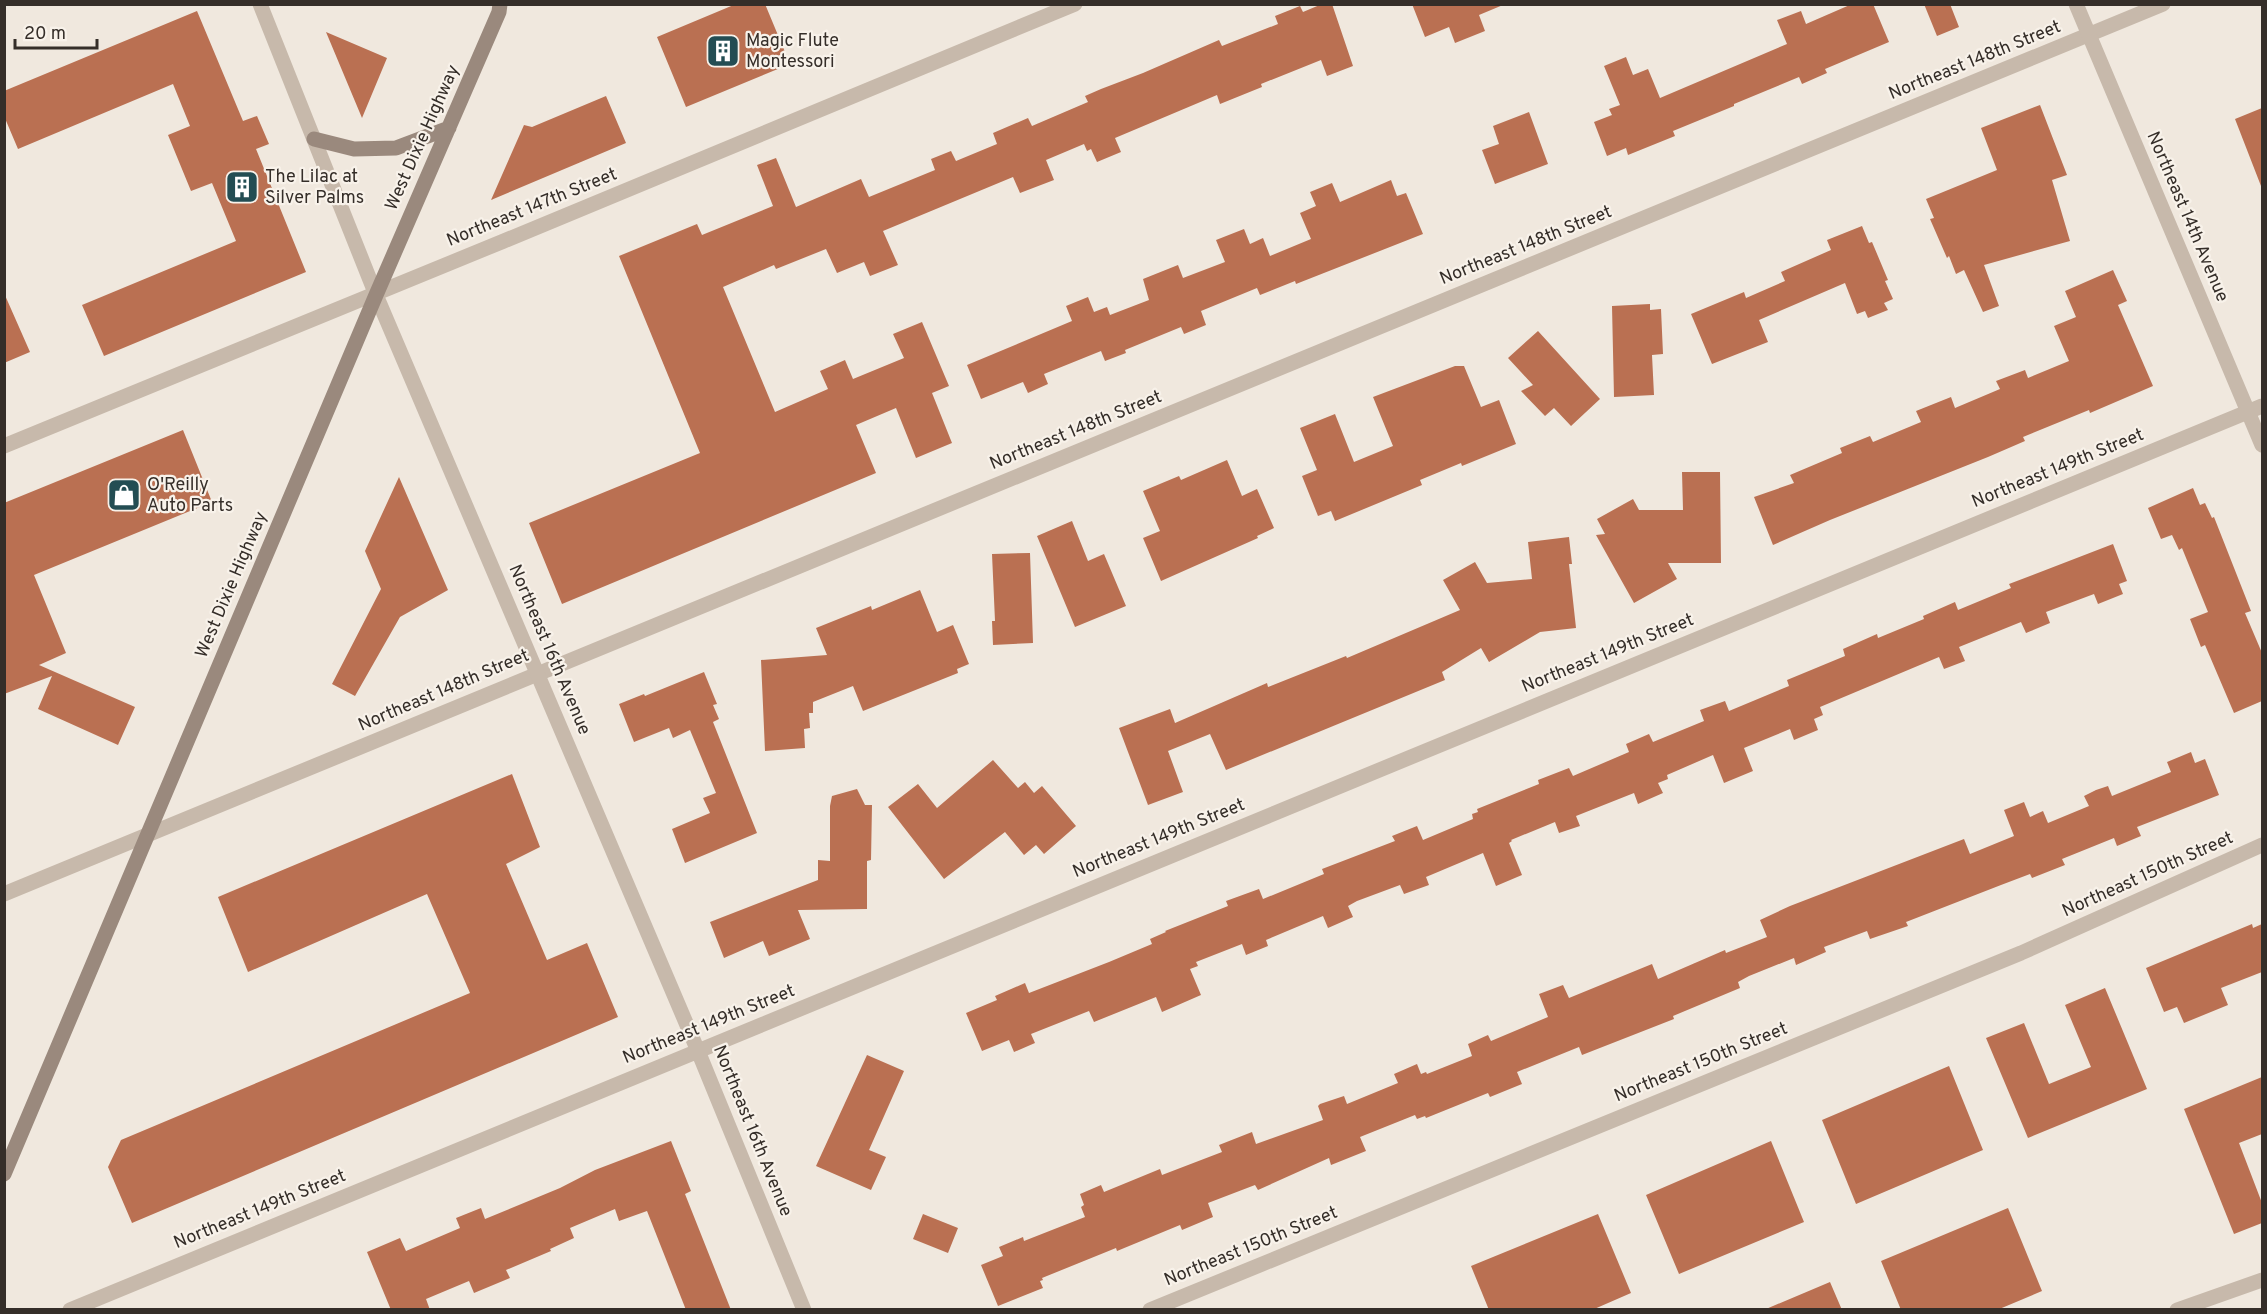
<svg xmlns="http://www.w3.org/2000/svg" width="2267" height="1314" font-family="Overpass,sans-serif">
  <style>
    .building { fill: #ba7052 }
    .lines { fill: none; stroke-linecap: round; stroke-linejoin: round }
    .minor { stroke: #c7b9ab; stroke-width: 15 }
    .tertiary { stroke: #c7b9ab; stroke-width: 15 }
    .secondary { stroke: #9a897d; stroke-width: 15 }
    .labels { text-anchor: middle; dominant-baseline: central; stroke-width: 4.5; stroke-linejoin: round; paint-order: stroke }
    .poi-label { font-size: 18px; fill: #352e29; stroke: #f8f2ea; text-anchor: start }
    .street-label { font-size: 18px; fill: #352e29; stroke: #f8f2ea }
  </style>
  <rect width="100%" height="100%" fill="#f0e8de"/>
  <path class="building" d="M736,4h29l25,60 -104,43 -29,-70z
    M1322,4h10l21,62 -26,10 -6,-16 -60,24 1,3 -42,17 -3,-9 -102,43 6,14 -24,10 -6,-13 -4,2 -3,-7 -38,16 8,20 -34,13 -7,-16 -130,54 15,34 -28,11 -6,-14 -27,11 -11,-24 -50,20 -2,-4 -51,22 52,125 53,-23 -8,-18 25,-11 8,19 51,-21 -11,-24 29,-12 27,64 -17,7 20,50 -36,15 -20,-50 -40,17 20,48 -314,131 -33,-81 171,-70 -81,-197 78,-32 5,11 71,-29 -16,-41 19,-7 20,49 65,-28 8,18 66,-27 -4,-11 20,-8 5,10 41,-17 -4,-11 35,-15 4,8 56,-24 -3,-6 16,-7 42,-16 76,-33 3,6 56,-22 -3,-8 25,-10 3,6z
    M1412,4h90l1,1 -24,10 6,16 -30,12 -6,-16 -24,10z
    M1852,4h21l16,38 -64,27 2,4 -25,11 -3,-7 -65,27v2l-61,25 2,5 -47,19 -2,-7 -19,8 -13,-34 18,-7 -3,-6 11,-4 -16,-39 22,-9 7,18 15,-6 12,29 127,-54 -10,-24 24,-9 5,13z
    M1924,4h26l9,23 -22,9z
    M197,11l46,110 14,-5 12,28 -13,5 50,123 -202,84 -22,-51 154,-64 -24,-58 -21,8 -23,-56 22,-9 -17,-42 -155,65 -14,-33v-25z
    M326,32l61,26 -25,60z
    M606,96l20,47 -135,57 33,-75 8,2z
    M2040,105l27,70 -15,5 18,61 -86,24 15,41 -16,6 -19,-42 -8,4 -7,-18 -2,2 -17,-39 4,-1 -8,-19 71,-29 -16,-42z
    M2262,108v77l-1,1 -26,-67z
    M1529,112l19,52 -53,20 -13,-34 17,-6 -6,-18z
    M1391,180l6,16 9,-3 17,41 -127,50 -1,-3 -35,14 -3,-7 -56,23 5,14 -22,9 -3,-7 -56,23 1,3 -21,8 -4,-10 -57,23 4,10 -20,9 -5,-11 -42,17 -14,-34 105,-44 -6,-15 22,-9 6,15 13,-5 3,8 39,-15 -6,-21 35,-14 5,13 42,-16 -9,-22 28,-11 6,15 13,-6 7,18 41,-17 -11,-26 16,-7 -6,-14 22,-9 8,19z
    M1862,226l7,17 3,-1 16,38 -3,1 8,18 -9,4 4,7 -20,8 -3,-7 -8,3 -12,-31 -86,37 9,22 -56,22 -21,-50 53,-22 2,6 39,-17 -4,-9 50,-22 -4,-10z
    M2113,270l14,31 -9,4 35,81 -63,27 -1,-3 -66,27 2,4 -37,16 -158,63 -57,25 -19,-48 40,-14 -4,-8 52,-22 -2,-5 30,-12 3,6 48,-20 -5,-11 35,-14 4,11 45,-19 -4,-8 29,-11 3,8 41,-17 -15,-35 22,-9 -11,-26z
    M4,293l26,59 -26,11z
    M1650,304v6l11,-1 2,45 -11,1 2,40 -40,2 -2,-91z
    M1538,331l62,68 -29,27 -17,-18 -9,8 -24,-25 12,-6 -25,-27z
    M1455,366h9l17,41 18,-7 17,44 -54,22 -1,-3 -41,17 2,5 -87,36 -4,-10 -13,5 -16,-40 15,-6 -17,-42 35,-14 19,48 39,-16 -20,-49z
    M183,430l29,72 -178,73 32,78 -27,12 96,42 -17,38 -80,-36 14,-33 -48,18v-191z
    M1227,460l15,36 15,-7 17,39 -17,8 1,2 -97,43 -18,-43 17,-7 -17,-40 36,-15 2,4z
    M1682,472h38l1,91h-53l9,16 -43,24 -38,-68 9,-1 -8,-15 36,-20 6,11h44z
    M399,477l49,113 -48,27 -45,79 -23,-12 49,-95 -16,-38z
    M2193,488l7,17 5,-2 7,15 2,-1 37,94 -6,2 17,40v48l-28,12 -29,-68 -4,2 -11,-28 18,-7 -26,-64 -3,2 -7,-15 -11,4 -13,-31z
    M1072,521l16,40 16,-7 22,52 -51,21 -38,-91z
    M1569,537l3,27h-3l7,64 -36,4 -51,30 -8,-14 -39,24 3,8 -219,90 -16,-36 -42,17 15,41 -35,13 -29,-77 51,-19 5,14 92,-40 1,4 78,-31 1,2 113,-48 -17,-30 32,-18 12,21 45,-4 -4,-37z
    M2113,544l14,37 -8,3 4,10 -25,10 -4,-10 -48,18 4,11 -24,10 -5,-11 -62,25 6,14 -21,8 -5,-12 -119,50 3,8 -9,4 4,11 -24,10 -4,-11 -46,19 9,23 -29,12 -11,-28 -46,20 1,4 -10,4 5,10 -25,11 -4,-11 -58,23 4,10 -21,7 -4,-11 -44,18 1,1 -3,2 13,32 -26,11 -13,-33 -57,24 3,8 -25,9 -4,-9 -43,16 -9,5 5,11 -25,11 -5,-12 -57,24 2,6 -22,9 -4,-11 -46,18 2,4 -8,3 11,26 -39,17 -6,-15 -62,25 -5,-11 -58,23 4,9 -21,9 -5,-12 -27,11 -16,-38 31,-13 -2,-4 30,-13 4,10 80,-31 43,-18 -2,-5 16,-7 -1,-1 63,-25 -2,-5 33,-12 4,10 61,-25 -2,-5 73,-28 -3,-5 25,-10 6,14 50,-21 -1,-5 6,-2 -1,-3 62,-25 -1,-4 31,-12 4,8 56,-24 -3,-8 23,-10 4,8 51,-21 -4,-11 25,-9 4,10 60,-25 -2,-6 58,-24 -2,-7 34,-15 1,4 46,-19 -1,-3 32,-14 3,8 53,-22 -2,-4z
    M1030,553l3,90 -40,2 -1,-24h3l-3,-67z
    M920,590l17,42 16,-7 16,39 -12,5 1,4 -95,38 -10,-25 -40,16v11h-4l1,15 -6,1 1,19 -40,3 -4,-91 66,-5 -11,-27 55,-22 1,4z
    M704,672l13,32 -4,1 6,14 -6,3 44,111 -72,30 -13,-34 38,-16 -7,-15 13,-5 -26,-63 -17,8 -4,-10 -35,14 -15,-38 25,-10 1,2z
    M2191,752l4,11 10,-4 14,36 -82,32 4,9 -24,10 -3,-8 -52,21 3,6 -33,13 -2,-4 -29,11 -95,37 2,4 -38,13 -3,-8 -43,16 2,5 -30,13 -2,-7 -45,18 -11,6 2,6 -67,28 1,3 -92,36 -3,-8 -62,25 5,12 -32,13 -2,-4 -62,25 -1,-2 -8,3 -2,-4 -55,22 6,14 -35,14 -2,-7 -71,32 -3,-5 -47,18 5,14 -31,13 -2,-5 -63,26 -1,-3 -74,30 1,2 -3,1 3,7 -45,18 -17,-41 22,-9 -4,-9 24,-10 1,4 61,-24 -4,-10 3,-2 -4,-11 21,-9 3,7 56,-23 2,6 60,-23 -3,-7 33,-13 4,12 67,-24 -5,-14 2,-2 24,-8 3,8 51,-21 -4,-9 23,-10 4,10 5,-2 1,2 45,-18 -4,-12 20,-9 3,6 57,-24 -9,-23 24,-9 6,13 83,-34 6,15 67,-29 1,3 41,-16 -7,-17 30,-14 174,-67 6,15 44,-18 -10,-26 20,-8 6,15 13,-6 5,12 41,-17 -5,-10 12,-6 12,-4 4,10 59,-24 -4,-10z
    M993,760l25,28 7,-6 9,11 8,-7 34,40 -32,28 -8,-9 -12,10 -19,-23 -61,47 -56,-72 30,-23 19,24z
    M512,774l28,73 -34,17 41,96 40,-17 31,74 -486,206 -24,-56 13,-27 349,-147 -43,-99 -179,78 -30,-75z
    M857,789l8,16h7l-1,55 -4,1v48l-69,1 12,29 -41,17 -6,-15 -39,17 -14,-36 108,-42v-20l12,1v-55l2,-10z
    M2252,924l1,4 9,-4v48l-41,16 7,17 -44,18 -7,-16 -13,5 -18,-44z
    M2105,988l42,101 -119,49 -42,-100 38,-15 25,61 42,-17 -26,-62z
    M867,1055l37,16 -35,79 17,7 -15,33 -55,-24z
    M1949,1066l34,84 -127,54 -34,-84z
    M2262,1077v57l-23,9 23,60v20l-28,11 -50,-125z
    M671,1141l20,50 -6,3 46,116h-45l-39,-99 -28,10 -4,-12 -45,19 4,10 -24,11 1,2 -45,19 4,8 -36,15 -5,-12 -43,18 4,11h-39l-24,-58 33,-14 6,13 54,-23 -4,-10 25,-10 4,11 75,-31 35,-18z
    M1771,1141l33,81 -125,52 -33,-79z
    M2008,1208l34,83 -45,19h-96l-20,-49z
    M923,1214l35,14 -10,25 -35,-14z
    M1598,1214l33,79 -39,17h-103l-18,-44z
    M1830,1282l12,28h-76v-1z"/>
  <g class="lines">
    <path class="minor" d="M4,446c358,-146 714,-293 1071,-442
      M4,894l2159,-890
      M1150,1310l871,-357 241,-108
      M2177,1310l85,-30"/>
    <path class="tertiary" d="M260,4l116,291 322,756 106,259
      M2076,4l186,441
      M70,1310l2192,-904"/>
    <path class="secondary" d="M314,139l40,10 42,-1 53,-20
      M4,1174l372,-879 123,-283 1,-8"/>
  </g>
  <defs>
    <symbol id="building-square" viewBox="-11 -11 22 22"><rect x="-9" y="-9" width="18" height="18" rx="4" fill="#234d53" stroke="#f8f2ea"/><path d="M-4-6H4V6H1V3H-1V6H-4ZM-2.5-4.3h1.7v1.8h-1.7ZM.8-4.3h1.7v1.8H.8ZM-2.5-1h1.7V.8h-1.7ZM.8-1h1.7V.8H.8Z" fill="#fff"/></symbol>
    <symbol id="shop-square" viewBox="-11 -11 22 22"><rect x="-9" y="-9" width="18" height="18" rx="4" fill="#234d53" stroke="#f8f2ea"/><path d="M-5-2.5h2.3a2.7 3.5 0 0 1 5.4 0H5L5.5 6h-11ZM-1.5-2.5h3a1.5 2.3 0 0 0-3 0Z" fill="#fff"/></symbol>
  </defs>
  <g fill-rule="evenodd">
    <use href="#building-square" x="704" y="32" width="38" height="38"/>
    <use href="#building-square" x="223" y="168" width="38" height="38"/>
    <use href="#shop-square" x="105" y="476" width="38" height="38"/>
  </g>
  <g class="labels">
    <g class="poi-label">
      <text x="746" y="41">Magic Flute<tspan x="746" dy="21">Montessori</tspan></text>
      <text x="265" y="177">The Lilac at<tspan x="265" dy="21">Silver Palms</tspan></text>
      <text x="147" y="485">O'Reilly<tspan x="147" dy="21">Auto Parts</tspan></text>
    </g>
    <g class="street-label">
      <text transform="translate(1975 61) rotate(-22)">Northeast 148th Street</text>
      <text transform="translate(423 138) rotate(-66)">West Dixie Highway</text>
      <text transform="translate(532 208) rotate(-22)">Northeast 147th Street</text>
      <text transform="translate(2187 217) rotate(67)">Northeast 14th Avenue</text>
      <text transform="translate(1526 246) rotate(-22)">Northeast 148th Street</text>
      <text transform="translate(1076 431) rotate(-22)">Northeast 148th Street</text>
      <text transform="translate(2058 469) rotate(-22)">Northeast 149th Street</text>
      <text transform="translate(232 585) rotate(-67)">West Dixie Highway</text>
      <text transform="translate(549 650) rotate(67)">Northeast 16th Avenue</text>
      <text transform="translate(1608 654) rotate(-22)">Northeast 149th Street</text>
      <text transform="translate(444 691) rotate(-23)">Northeast 148th Street</text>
      <text transform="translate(1159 839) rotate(-22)">Northeast 149th Street</text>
      <text transform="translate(2148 875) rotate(-24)">Northeast 150th Street</text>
      <text transform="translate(709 1025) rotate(-22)">Northeast 149th Street</text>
      <text transform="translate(1701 1063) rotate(-22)">Northeast 150th Street</text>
      <text transform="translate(752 1131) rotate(68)">Northeast 16th Avenue</text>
      <text transform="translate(260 1210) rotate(-22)">Northeast 149th Street</text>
      <text transform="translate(1251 1247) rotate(-22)">Northeast 150th Street</text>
    </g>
  </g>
  <rect width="2267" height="1314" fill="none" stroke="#352e29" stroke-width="12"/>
  <path d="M15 39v9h82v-9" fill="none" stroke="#352e29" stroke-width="3"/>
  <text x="24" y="39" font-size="18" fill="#352e29" stroke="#f8f2ea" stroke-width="4.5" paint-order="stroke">20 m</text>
</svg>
